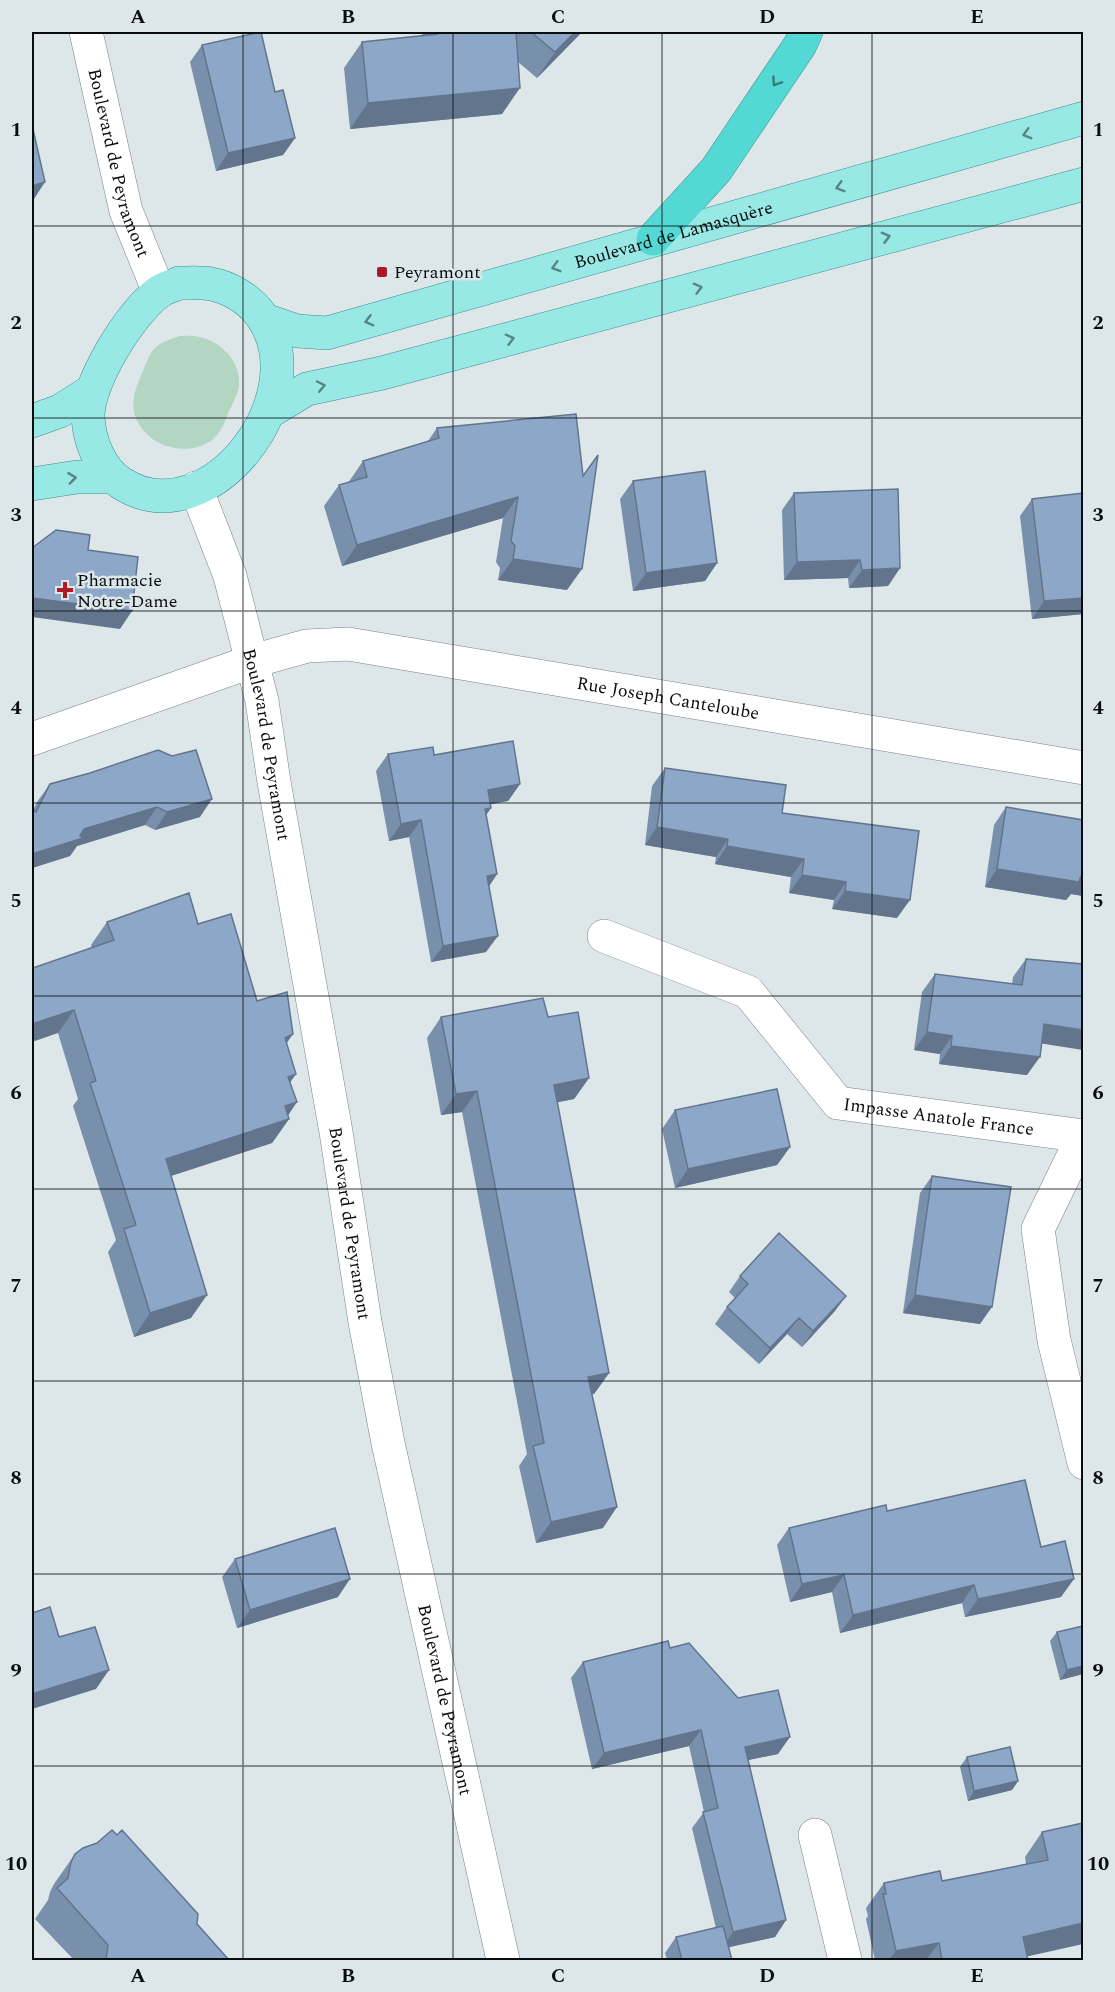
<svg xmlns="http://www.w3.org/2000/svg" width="1115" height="1992" font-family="Spectral,serif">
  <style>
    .green { fill: #b2d6c1 }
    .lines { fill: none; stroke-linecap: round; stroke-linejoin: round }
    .minor-casing { stroke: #7b8387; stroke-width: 34 }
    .major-casing { stroke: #39918e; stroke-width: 34 }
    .highway-casing { stroke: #39918e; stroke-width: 34 }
    .minor { stroke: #fff; stroke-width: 33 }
    .major { stroke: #98e8e5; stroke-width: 33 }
    .highway { stroke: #53d8d3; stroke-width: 33 }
    .wall { fill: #7990ad }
    .shaded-wall { fill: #63758d }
    .building { fill: #8da7c9; stroke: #63758d; stroke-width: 1.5 }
    .oneway { stroke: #327d7a }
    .oneway2 { stroke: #588584 }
    .grid { fill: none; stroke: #0a0d0e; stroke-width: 1.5; stroke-opacity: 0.55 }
    .poi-dot { fill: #ad1a26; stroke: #dde6e9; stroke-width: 2 }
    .labels { text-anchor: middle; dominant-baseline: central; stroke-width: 5; stroke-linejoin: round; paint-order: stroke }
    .street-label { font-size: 18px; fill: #0a0d0e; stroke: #dde6e9 }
    .poi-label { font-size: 18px; fill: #0a0d0e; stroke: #dde6e9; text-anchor: start }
    .neatline { fill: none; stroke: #0a0d0e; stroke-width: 2 }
    .grid-label { font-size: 20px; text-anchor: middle; font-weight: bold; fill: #0a0d0e }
  </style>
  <rect width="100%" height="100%" fill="#dde6e9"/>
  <path class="green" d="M180,336c6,0 13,-1 19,1 21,4 42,24 40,48 -1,9 -6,18 -10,26 -3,8 -6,17 -12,24 -16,19 -49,17 -67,2 -23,-21 -19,-40 -7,-66 3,-7 6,-18 13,-24 6,-6 16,-8 24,-11z"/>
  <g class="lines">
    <defs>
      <g id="minor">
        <path id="s1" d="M86,32l40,179 33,81"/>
        <path id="s2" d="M196,488l34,88 32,125 12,81 62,350 29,190 23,121 115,517"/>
        <path id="s3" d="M32,739l221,-78 54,-15 41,-2 736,124"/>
        <path id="s4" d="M604,936l144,56 90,111 246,33"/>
        <path d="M1083,1136l-45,93 16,111 30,123"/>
        <path d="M815,1835l30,125"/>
      </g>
      <g id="major">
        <path d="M179,283c10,0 22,-1 32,1 18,3 38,15 49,30 60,79 -51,226 -139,169 -21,-14 -32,-42 -33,-67 0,-35 43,-104 71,-124 5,-4 14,-6 20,-9z"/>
        <path id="s5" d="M265,320l32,11 30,2 757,-215"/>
        <path d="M269,412l38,-23 75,-16 702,-189"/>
        <path d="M32,421l28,-10 33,-21"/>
        <path d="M32,484l45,-7h35"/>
      </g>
      <path id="highway" d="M653,239l63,-69 84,-125 6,-13"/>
    </defs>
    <use href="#minor" class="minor-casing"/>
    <use href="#major" class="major-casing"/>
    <use href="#highway" class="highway-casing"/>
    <use href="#minor" class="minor"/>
    <use href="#major" class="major"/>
    <use href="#highway" class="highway"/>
  </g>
  <path class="wall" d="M424,32h158l-45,46 -19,-16 -16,52 -152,15 -6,-61 18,-26 59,-6z
    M202,45l73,47 20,46 -12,17 -67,16 -26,-109z
    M576,414l-9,176 -69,-10 2,-12 -4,-6 7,-44 -161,48 -18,-60 15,-21 9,-2 15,-22 65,-20 9,-13z
    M633,481l84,82 -12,18 -72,10 -13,-92z
    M794,493l106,75 -12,18 -39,2 -1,-10 -64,2 -2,-70z
    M1032,499l51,115 -51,5 -12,-103z
    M388,754l46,1 86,29 -12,17 -18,3 1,4 -5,7 11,59 -8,12 -3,66 -55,10 -22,-125 -20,4 -13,-70z
    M665,768l117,45 115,105 -65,-9 2,-9 -45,-7 2,-16 -76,-13 1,-7 -71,-12 7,-59z
    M90,773l110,44 -45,13 -10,-5 -68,21 -7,10 -38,12v-59l1,1 4,-8 13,-18z
    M1006,807l77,13v76l-12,-2 -5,6 -81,-13 9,-62z
    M107,922l91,2 59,77 29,42 10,31 -6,8 -2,34 1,3 -17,24 -101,33 20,142 -57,19 -26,-85 8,-12 -43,-134 5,-7 -20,-66 -25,-65 59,-20 -1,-3z
    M1026,959l16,85 -15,31 -88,-11 1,-10 -26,-4 8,-58 13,-18 77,10 1,-7z
    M441,1017h107l41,61 -15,21 -17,3 52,271 -15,21h-2l11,134 -67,15 -17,-77 8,-12 -65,-342 -21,3 -14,-77z
    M675,1110l115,37 -13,18 -102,23 -13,-59z
    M932,1176l48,148 -77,-11 17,-120z
    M740,1276l106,20 -12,16 -32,35 -15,-13 -28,30 -44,-40 12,-17 8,-9 -6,-6z
    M887,1511l154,36 20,50 -96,20 -3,-14 -122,30 -8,-41 -42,10 -13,-57 12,-17z
    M235,1559l103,38 -101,31 -15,-51z
    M1083,1626v48l-23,6 -10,-39 7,-9z
    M670,1648l108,106 -30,6 38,160 -11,17 -47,10 4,13h-65l-2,-7 11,-16 40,-9 -24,-100 12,-16 -15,-66 -97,23 -21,-91 12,-16z
    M967,1757l51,24 -6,9 -44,11 -8,-34z
    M1083,1823l-56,134 1,3h-153l-9,-41 2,-3 -2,-8 18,-25 58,-2 84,-17 -1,-7 17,-25z
    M75,1854l122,70 32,36h-155l-39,-41 13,-19 2,-8 4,-8z"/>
  <path class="shaded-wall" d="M575,32h7l-45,46 18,-26z
    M520,88l-18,26 -152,15 18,-26z
    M295,138l-12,17 -67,16 12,-18z
    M45,182l-11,17h-2v-13z
    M518,497l-15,21 -161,48 15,-21z
    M513,559l69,10 -15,21 -69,-10z
    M860,560l-12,18 -64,2 13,-18z
    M717,563l-12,18 -72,10 13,-18z
    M900,568l-12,18 -39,2 13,-18z
    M32,598l100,13 -12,18 -88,-12z
    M1083,598v16l-51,5 12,-18z
    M520,784l-12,17 -32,6 12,-17z
    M212,799l-12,18 -45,13 12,-18z
    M157,807l-12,18 -68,21 -7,10 -38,12v-14l52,-25z
    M491,808l-12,17 6,-16z
    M421,820l-12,17 -20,4 12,-17z
    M657,827l71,12 -12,18 -71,-12z
    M727,846l77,13 -13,18 -76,-13z
    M997,869l86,7v20l-12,-2 -5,6 -81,-13z
    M497,874l-11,17 1,-15z
    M802,875l44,7 -12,18 -45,-7z
    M845,891l65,9 -13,18 -65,-9z
    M498,936l-12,16 -55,10 12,-16z
    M74,1010l-16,23 -26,9v-18z
    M1044,1024l39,6v20l-51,-8z
    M927,1032l25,4 -12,18 -26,-4z
    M293,1034l-16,23 8,-19z
    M951,1046l89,11 -13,18 -88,-11z
    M296,1074l-16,23 8,-20z
    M589,1078l-15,21 -35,7 15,-21z
    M477,1091l-15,21 -21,3 15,-21z
    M297,1102l-12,18 4,-1 -17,24 -123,40 17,-24 119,-53z
    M790,1147l-13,18 -102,23 13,-19z
    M207,1295l-16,23 -57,19 16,-24z
    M915,1295l77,12 -12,17 -77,-11z
    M846,1296l-12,16 -32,35 11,-16z
    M799,1318l-12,16 -28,30 11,-16z
    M609,1373l-15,21 -20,3 14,-20z
    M617,1507l-14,21 -67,15 15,-21z
    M844,1575l-12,17 -42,10 12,-18z
    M350,1579l-12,18 -101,31 13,-18z
    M1074,1579l-13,18 -96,20 13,-18z
    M974,1585l-12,18 -122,30 13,-18z
    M1083,1666v8l-23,6 7,-10z
    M109,1670l-13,19 -64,20v-15z
    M701,1730l-12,16 -97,23 12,-16z
    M790,1737l-12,17 -44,9 11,-16z
    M1018,1781l-6,9 -44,11 6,-10z
    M786,1920l-11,17 -54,12 12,-17z
    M1083,1923v21l-72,16 12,-23z
    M939,1943l-13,17h-37l7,-9z"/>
  <path class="building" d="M261,32l14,60 8,-2 12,48 -67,15 -26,-108z
    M438,32h78l4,56 -152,15 -6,-61 76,-8z
    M531,32h44l-20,20z
    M32,125l13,57 -13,4z
    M576,414l7,62 15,-21 -16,114 -69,-10 2,-13 -4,-5 7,-44 -161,48 -18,-60 28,-8 -4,-16 76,-23 -2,-10z
    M705,471l12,92 -71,10 -13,-92z
    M898,489l2,79 -38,2 -2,-10 -63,2 -3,-69z
    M1083,493v105l-39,3 -12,-102z
    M56,530l34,5 -2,15 50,7 -6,54 -100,-13v-50z
    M513,741l7,43 -32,6 3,18 -6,1 12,65 -10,2 11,60 -55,10 -22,-126 -20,4 -13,-70 45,-7 1,8z
    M158,750l14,6 24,-6 16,49 -45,13 -10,-5 -73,22 -4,7 3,2 -51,16v-45l4,3 14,-28 40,-11z
    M665,768l121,17 -4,28 137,18 -9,69 -65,-9 1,-9 -44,-7 2,-16 -77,-13 1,-7 -71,-12z
    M1006,807l77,13v56h-2l-2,6 -82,-13z
    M189,893l9,31 33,-10 26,87 30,-9 6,42 -8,4 11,36 -8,3 9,25 -12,4 4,13 -123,40 41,136 -57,18 -26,-84 12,-4 -46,-142 6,-2 -22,-71 -42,14v-63l1,7 81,-28 -7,-18z
    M1026,959l57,5v66l-39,-6 -4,33 -89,-11 1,-10 -25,-4 8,-58 87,11z
    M543,998l5,19 30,-5 11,66 -35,7 55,288 -21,4 29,130 -66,15 -18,-76 11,-3 -67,-352 -21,3 -15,-77z
    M777,1089l13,58 -102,22 -13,-59z
    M932,1176l79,11 -19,120 -77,-12z
    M779,1233l67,63 -33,35 -14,-13 -29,30 -43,-41 21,-23 -8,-8z
    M1025,1480l16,67 24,-6 9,38 -96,20 -4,-14 -121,30 -9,-40 -42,9 -13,-56 97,-23 1,6z
    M335,1528l15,51 -100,31 -15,-51z
    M50,1607l9,30 36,-10 14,43 -77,24v-81z
    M1083,1626v40l-16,4 -10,-38z
    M668,1641l2,7 19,-5 49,55 40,-8 12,47 -45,10 41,173 -53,12 -30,-120 15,-4 -17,-78 -97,23 -21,-91z
    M1010,1747l8,34 -44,10 -7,-34z
    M1083,1823v100l-60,14 5,23h-86l-3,-17 -43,8 -13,-57h3l-2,-11 56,-12 2,10 106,-21 -6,-28z
    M112,1830l5,5 5,-5 76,84 -1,10 32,36h-123l2,-15 -51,-57 11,-10 3,-16 4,-8 8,-6 14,-5z
    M723,1926l9,34h-50l-6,-23z"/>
  <defs><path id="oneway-chevron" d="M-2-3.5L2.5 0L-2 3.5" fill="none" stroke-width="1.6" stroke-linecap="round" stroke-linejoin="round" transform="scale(1.5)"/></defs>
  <use class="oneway" href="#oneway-chevron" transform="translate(776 82) rotate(124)"/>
  <g class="oneway2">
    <use href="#oneway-chevron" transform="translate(1027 134) rotate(164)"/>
    <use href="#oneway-chevron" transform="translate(840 187) rotate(164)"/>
    <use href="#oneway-chevron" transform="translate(886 237) rotate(-15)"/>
    <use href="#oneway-chevron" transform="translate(556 267) rotate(164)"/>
    <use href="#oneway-chevron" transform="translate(698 288) rotate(-15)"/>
    <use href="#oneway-chevron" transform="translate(369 321) rotate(165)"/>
    <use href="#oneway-chevron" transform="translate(510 339) rotate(-15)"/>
    <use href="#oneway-chevron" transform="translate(321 386) rotate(-12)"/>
    <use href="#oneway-chevron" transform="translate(72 478) rotate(-7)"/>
  </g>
  <path class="grid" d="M243,32v1928M453,32v1928M662,32v1928M872,32v1928M32,226h1052M32,418h1052M32,611h1052M32,803h1052M32,996h1052M32,1189h1052M32,1381h1052M32,1574h1052M32,1766h1052"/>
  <g class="poi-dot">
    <rect x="376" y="266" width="12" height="12" rx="3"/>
    <path d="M62 581h6v6h6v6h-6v6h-6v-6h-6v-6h6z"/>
  </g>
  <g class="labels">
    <g class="street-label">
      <text stroke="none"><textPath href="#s1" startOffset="135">Boulevard de Peyramont</textPath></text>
      <text stroke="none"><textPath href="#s5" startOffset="424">Boulevard de Lamasquère</textPath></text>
      <text stroke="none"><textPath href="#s3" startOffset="656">Rue Joseph Canteloube</textPath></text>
      <text stroke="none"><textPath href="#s2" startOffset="267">Boulevard de Peyramont</textPath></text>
      <text stroke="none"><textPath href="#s4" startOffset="399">Impasse Anatole France</textPath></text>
      <text stroke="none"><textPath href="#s2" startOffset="753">Boulevard de Peyramont</textPath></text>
      <text stroke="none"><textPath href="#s2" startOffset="1239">Boulevard de Peyramont</textPath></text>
    </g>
    <g class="poi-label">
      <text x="394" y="272">Peyramont</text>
      <text x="77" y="580">Pharmacie<tspan x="77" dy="21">Notre-Dame</tspan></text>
    </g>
  </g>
  <rect width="1115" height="1992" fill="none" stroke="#dde6e9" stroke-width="66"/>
  <rect x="33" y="33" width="1049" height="1926" class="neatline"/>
  <g class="grid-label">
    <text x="138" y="23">A</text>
    <text x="348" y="23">B</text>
    <text x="558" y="23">C</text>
    <text x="767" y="23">D</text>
    <text x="977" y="23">E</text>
    <text x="16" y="136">1</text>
    <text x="1098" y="136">1</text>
    <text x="16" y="329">2</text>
    <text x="1098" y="329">2</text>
    <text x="16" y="521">3</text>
    <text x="1098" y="521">3</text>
    <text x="16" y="714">4</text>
    <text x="1098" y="714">4</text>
    <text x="16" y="907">5</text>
    <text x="1098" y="907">5</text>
    <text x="16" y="1099">6</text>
    <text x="1098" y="1099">6</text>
    <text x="16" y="1292">7</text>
    <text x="1098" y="1292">7</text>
    <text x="16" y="1484">8</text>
    <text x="1098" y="1484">8</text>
    <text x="16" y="1677">9</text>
    <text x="1098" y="1677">9</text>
    <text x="16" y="1870">10</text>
    <text x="1098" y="1870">10</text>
    <text x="138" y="1982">A</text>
    <text x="348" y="1982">B</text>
    <text x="558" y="1982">C</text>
    <text x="767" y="1982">D</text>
    <text x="977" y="1982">E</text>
  </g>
</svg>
